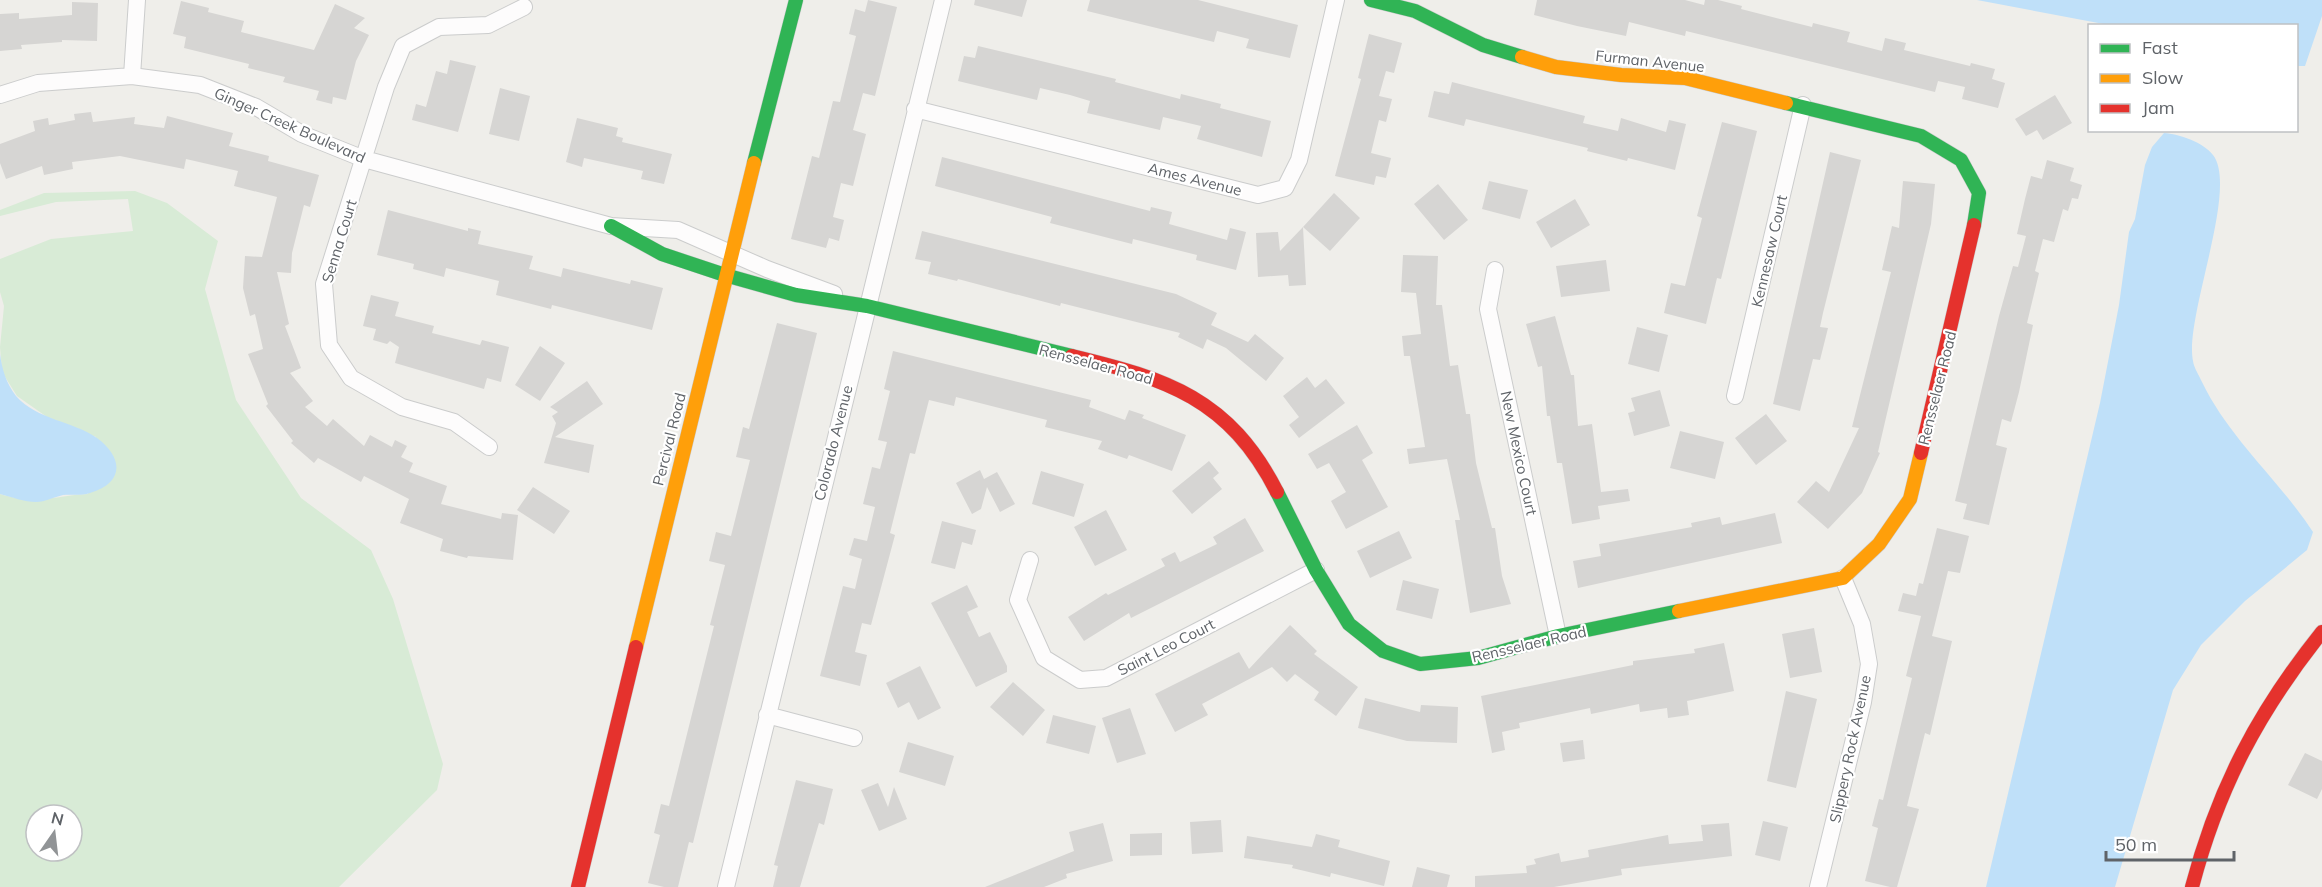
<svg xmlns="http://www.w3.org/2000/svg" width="2322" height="887" font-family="Mulish,sans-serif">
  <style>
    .green { fill: #d8ebd6; fill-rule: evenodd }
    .water { fill: #bfe0f9 }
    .building { fill: #d6d5d3 }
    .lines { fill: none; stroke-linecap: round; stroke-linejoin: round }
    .street-casing { stroke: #cbcccc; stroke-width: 18 }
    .fast-casing { stroke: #cacacb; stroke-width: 15 }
    .slow-casing { stroke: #cacacb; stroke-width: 15 }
    .jam-casing { stroke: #cacacb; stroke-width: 15 }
    .street { stroke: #fdfcfc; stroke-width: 16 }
    .fast { stroke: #30b455; stroke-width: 14 }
    .slow { stroke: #ff9f0a; stroke-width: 14 }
    .jam { stroke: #e5322d; stroke-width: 14 }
    .labels { text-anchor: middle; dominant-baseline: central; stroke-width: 4.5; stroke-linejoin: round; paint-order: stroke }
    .street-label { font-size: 15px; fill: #5f6368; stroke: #fff }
  </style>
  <rect width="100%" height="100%" fill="#efeeea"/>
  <path class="green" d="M135,191l32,12 51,38 -13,48 31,111 65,98 70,52 22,49 50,165 -6,26 -98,97h-339v-393c36,11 53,2 88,0l8,-57 -49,-20 -30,-21 -15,-24 -2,-25 4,-41 -4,-14v-33l51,-20 82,-8 -5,-32 -72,3 -56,14v-6l44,-17zM36,815h36v36h-36z"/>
  <path class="water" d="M1977,0h345v16l-17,50h-8l-1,-40 -187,-1z
    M2164,133c15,1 39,9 49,22 26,33 -29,163 -20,206 1,7 6,14 9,21 27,56 77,98 111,150l-6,18 -62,51 -44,44 -28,45 -58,197h-129l114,-484 19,-98 10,-73 6,-13 10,-54 7,-18z
    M0,354c2,15 6,29 16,42 21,24 57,25 81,42 27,20 27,45 -7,55 -9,3 -19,1 -27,2 -9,2 -18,7 -27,7 -11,0 -25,-5 -36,-8z"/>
  <path class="building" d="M868,0l29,7 -22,89 -12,-3 -10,37 13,4 -13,52 -12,-3 -8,34 11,3 -5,21 -10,-3 -3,10 -35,-9 21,-83 7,2 14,-57 7,1 16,-66 -7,-2 6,-25 10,3z
    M975,0h52l-5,17 -48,-12z
    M1090,0h108l100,25 -8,33 -44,-10 3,-9 -32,-8 -3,11 -127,-31z
    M1537,0h148l19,5 1,-5h13l24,6 -1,3 71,18 1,-4 37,9 -3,10 35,9 3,-13 21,5 -2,7 66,16 1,-3 24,6 -3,10 13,4 -7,25 -36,-9 3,-12 -27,-6 -3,11 -249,-61 -1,5 -56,-14 -3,14 -49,-10 -43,-11z
    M181,1l28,7 -1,4 36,9 -3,11 73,18 21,-46 30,14 -11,10 15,7 -13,26 -10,39 -13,-3 -1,7 -16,-4 3,-9 -36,-9 2,-5 -37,-9 1,-4 -65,-16 2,-11 -13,-3z
    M72,2l26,1 -1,38 -35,-1v2l-41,3 1,4 -22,2v-37l19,-1v6l53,-4z
    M1369,34l33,9 -8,30 -8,-2 -7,25 13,3 -6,23 -7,-2 -8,33 20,5 -5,20 -10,-2 -2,9 -39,-9 26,-97 -3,-1z
    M978,46l138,33 -1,3 65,17 1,-5 40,10 -1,4 51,13 -9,36 -65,-18 4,-13 -38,-9 -3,13 -73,-17 3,-12 -20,-6 -30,-7 -3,12 -79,-19 6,-25 11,2z
    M450,60l26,6 -18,66 -46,-12 4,-16 10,3 10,-36 11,3z
    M1452,82l133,34 -2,7 35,8 3,-13 45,14 3,-12 17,4 -11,46 -47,-12 -1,3 -40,-10 1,-3 -122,-29 -2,7 -36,-9 6,-26 15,3z
    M500,88l30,8 -11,45 -30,-7z
    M2055,95l17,28 -29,17 -6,-10 -11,6 -11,-17z
    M91,112l2,10 42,-5 -1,7 30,4 3,-12 66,17 -4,13 40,10 -1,5 51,14 -9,32 -6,-2 -12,48 -1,20 -14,-1 12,52 -4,2 16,42 -11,5 23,28 -8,6 22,19 6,-7 31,27 6,-11 22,12 3,-7 12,6 -6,11 12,6 -4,9 38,14 -6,18 60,15 1,-6 16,2 -5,45 -45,-4 -1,2 -27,-7 3,-12 -43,-16 9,-24 -45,-23 -3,6 -43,-24 -4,5 -23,-20 2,-2 -27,-35 2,-2 -20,-50 15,-5 -8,-35 -5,2 -7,-28 2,-32 17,1 15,-60 -43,-11 4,-15 -52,-12 -2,10 -64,-13 -48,6 1,7 -29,6 -2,-9 -36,13 -6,-16v-19l35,-13 -2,-10 15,-3 1,7 26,-5 -1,-6z
    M577,118l41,10 -2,8 7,2 -1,4 50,12 -8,30 -23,-5 2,-8 -59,-13 -2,9 -16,-5z
    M1722,122l35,9 -36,148 -4,-1 -11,46 -42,-11 7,-30 14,3 17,-68 -5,-2z
    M1830,152l31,8 -38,153 -3,14 8,1 -8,32 -7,-1 -13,52 -27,-7z
    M942,157l208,54 1,-4 21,5 -3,12 58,16 3,-12 16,4 -10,38 -40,-10 1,-5 -64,-16 -1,5 -82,-21 2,-6 -117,-31z
    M2047,160l27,8 -4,13 12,4 -4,14 -6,-1 -4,13 -5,-2 -9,33 -11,-3 -8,32 4,2 -12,50 6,2 -14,67 -8,30 -9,-3 -6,26 11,3 -18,77 -26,-6 4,-15 -12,-3 44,-185 14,-50 5,1 8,-31 -9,-2 8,-35 6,-23 11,3z
    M1489,181l39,9 -8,29 -38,-10z
    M1903,181l32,3 -4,40 -53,228 2,1 -18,40 -34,36 -31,-27 19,-21 13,11 30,-64 -7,-1 39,-155 -9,-2 10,-44 7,2z
    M1438,184l30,36 -24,20 -30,-36z
    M1334,193l26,25 -30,33 -27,-24z
    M1575,199l15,26 -39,23 -15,-26z
    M388,210l80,21v-3l13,3 -3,13 55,12 -4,13 32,8 2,-9 67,16 1,-4 32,8 -11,42 -100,-25 -1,4 -55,-14 3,-14 -53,-13 -2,9 -31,-8 1,-5 -37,-9z
    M1303,227l3,58 -17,1 -1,-11 -30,2 -2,-44 22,-1 2,19z
    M922,231l254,63 41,19 -6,12 37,17 7,-8 29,24 -18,23 -40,-33 -19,-9 -4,10 -25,-12 2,-4 -119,-30 -1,3 -102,-27 -1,2 -29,-7 3,-12 -16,-3z
    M1403,255l35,1 -2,49h6l8,61 8,-1 8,49h4l6,49 16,65h3l7,48 9,28 -41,9 -15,-93h5l-13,-61 -38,5 -2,-15 18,-2 -15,-91h-6l-2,-20 19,-2 -5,-41 -15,-1z
    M1606,260l4,31 -49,6 -5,-31z
    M371,295l28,7 -4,14 39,10 -2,7 48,12 2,-5 27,7 -8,35 -14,-4 -3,11 -89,-26 4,-16 -9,-6 -3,3 -14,-4 3,-11 -13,-3z
    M1555,316l16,59h3l4,51 14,-2 9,68 27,-3 2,12 -32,5 2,13 -28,5 -10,-61h-5l-7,-47h-3l-5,-50 -4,1 -12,-43z
    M777,323l40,10 -124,510 -4,-1 -11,45h-14l-16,-4 12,-48 -6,-2 7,-29 8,2 45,-180 -4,-1 15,-60 -16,-4 7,-29 15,4 19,-76 -14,-3 7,-30 6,2z
    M1637,327l31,8 -9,37 -31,-8z
    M540,346l25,17 -25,38 -25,-16z
    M893,351l198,49 -2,7 36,13 4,-10 15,5 -2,3 44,17 -14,36 -43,-16 -2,4 -29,-10 4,-8 -57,-14 2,-7 -91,-23 -2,9 -25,-6 -14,54 -5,-1 -20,80 5,2 -24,90 -9,-2 -7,29 12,3 -7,31 -40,-10 23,-90 12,3 7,-30 -13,-4 5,-17 13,3 8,-34 -12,-3 9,-37 8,2 7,-27 -9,-2 12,-49 -6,-2z
    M1307,377l8,11 11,-9 19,24 -46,35 -10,-13 10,-8 -16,-21z
    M587,381l16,23 -48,33 39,8 -5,28 -45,-10 12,-40 -4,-7 6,-4 -8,-5z
    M1660,390l10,36 -36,10 -6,-23 7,-2 -4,-13z
    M1766,414l21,27 -31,24 -21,-27z
    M1357,425l16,28 -11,7 26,47 -42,22 -15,-28 15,-9 -17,-29 -12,6 -9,-15z
    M1680,431l44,11 -9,37 -45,-11z
    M1209,461l10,12 -6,5 9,11 -30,25 -20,-23z
    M980,470l4,9 13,-7 18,32 -15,8 -13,-25 -6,22 -9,5 -16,-31z
    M1041,471l43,13 -10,33 -42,-13z
    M533,487l37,24 -16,23 -37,-24z
    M1106,510l21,40 -32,16 -21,-39z
    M1775,513l7,30 -204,45 -5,-27 28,-5 -2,-12 93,-17 -1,-4 29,-6 2,8z
    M1245,518l19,33 -133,67 -2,-5 -45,28 -16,-24 38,-24 2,2 57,-29 -4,-7 14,-7 5,10 37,-18 -4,-7z
    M942,521l34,9 -4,15 -10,-3 -7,27 -24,-6z
    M1937,528l32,8 -9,37 -12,-2 -16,65 20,5 -22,94 -5,-2 -18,73 12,3 -22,78h-7l-25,-6 13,-53 -6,-2 7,-27 4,1 29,-122 -6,-2 15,-60 -23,-5 5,-18 13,3 3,-13 4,1z
    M1399,531l13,27 -42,20 -13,-27z
    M1403,580l36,9 -7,30 -36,-9z
    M967,585l11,22 -11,5 12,25 11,-5 17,34v6l-31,15 -45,-84z
    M1290,625l27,26 -3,3 44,33 -22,29 -22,-16 5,-8 -24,-18 -8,8 -15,-15 -70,37 6,11 -33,17 -20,-38 84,-42 10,17z
    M1814,628l8,44 -32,6 -8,-44z
    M1724,643l10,48 -47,10 2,14 -21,3 -1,-10 -27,4 -1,-8 -48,10 -1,-6 -71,15 1,5 -18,4 3,18 -13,3 -11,-57 152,-31v-4l62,-8 -1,-4z
    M920,666l21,42 -23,12 -9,-18 -11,6 -12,-25z
    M1013,682l32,28 -22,26 -33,-29z
    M1786,691l31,8 -21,89 -29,-7z
    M1365,698l55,14 1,-7 37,2 -1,36 -50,-2 -49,-13z
    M1130,708l16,46 -29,9 -15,-45z
    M1053,715l43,11 -7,28 -43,-11z
    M1583,740l2,19 -22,3 -3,-19z
    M908,742l46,14 -9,30 -46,-14z
    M2305,753l17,8v28l-5,10 -29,-14z
    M796,780l37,9 -9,36 -5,-2 -19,64h-27l5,-21 -4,-1z
    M878,783l10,24 6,-20 13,32 -28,12 -18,-41z
    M1221,820l2,32 -31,2 -2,-32z
    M1763,821l25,6 -8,34 -25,-6z
    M1103,823l10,38 -47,13 1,4 -23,9h-59l89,-36 -5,-19z
    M1729,823l3,33 -111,13 1,6 -68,12h-79v-11l52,-3 -1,-7 10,-2 -2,-5 25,-6 2,9 28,-5 -1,-7 80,-15 1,9 34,-3 -2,-16z
    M1162,833v22l-32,1v-22z
    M1316,834l24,6 -2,7 52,14 -6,25 -53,-13 -1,4 -38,-9 1,-3 -49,-7 3,-22 65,11z
    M1417,867l33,8 -3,12h-35z"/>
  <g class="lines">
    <defs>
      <path id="street" d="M132,76l5,-76
        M0,95l38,-12 94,-7 68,9 56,22 46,27 62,25 247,67 67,4 89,39 67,25
        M915,109l343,86 27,-7 14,-28 37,-160
        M1495,270l-7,39 70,327
        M1735,396l68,-291
        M489,447l-35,-25 -52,-15 -51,-29 -22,-33 -5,-61 62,-197 17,-41 36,-19 49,-2 36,-18
        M1030,560l-12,40 26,58 36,22 26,-2 210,-108
        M767,715l87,23
        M726,887l217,-887
        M1818,887l45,-185 6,-38 -7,-40 -19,-46"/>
      <path id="fast" d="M1371,0l44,11 68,34 39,12
        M1786,103l135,33 40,24 18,33 -5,32
        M754,163l42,-163
        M611,226l51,28 63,21 71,20 71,11 205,50
        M1277,492l39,78 33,54 34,27 37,13 58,-6 80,-22 121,-25"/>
      <path id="slow" d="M1522,57l34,10 65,8 64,3 101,25
        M1679,611l164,-33 36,-34 31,-45 11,-46
        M636,647l118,-484"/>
      <path id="jam" d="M1072,356c95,23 157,42 205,136
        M1921,453l53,-228
        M578,887l58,-240
        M2192,887c26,-99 66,-175 130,-255"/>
    </defs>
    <use href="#street" class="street-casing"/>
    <use href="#fast" class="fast-casing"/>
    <use href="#slow" class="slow-casing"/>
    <use href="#jam" class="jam-casing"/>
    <use href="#street" class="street"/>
    <use href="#fast" class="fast"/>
    <use href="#slow" class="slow"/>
    <use href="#jam" class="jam"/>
  </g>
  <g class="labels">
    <g class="street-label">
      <text transform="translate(1650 61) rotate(6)">Furman Avenue</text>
      <text transform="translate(290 125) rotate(24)">Ginger Creek Boulevard</text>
      <text transform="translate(1195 179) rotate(14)">Ames Avenue</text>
      <text transform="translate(339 241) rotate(-73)">Senna Court</text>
      <text transform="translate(1769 251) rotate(-77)">Kennesaw Court</text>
      <text transform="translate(1096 364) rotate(15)">Rensselaer Road</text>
      <text transform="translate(1937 388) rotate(-76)">Rensselaer Road</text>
      <text transform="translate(669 439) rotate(-76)">Percival Road</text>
      <text transform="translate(833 443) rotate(-76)">Colorado Avenue</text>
      <text transform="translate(1519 453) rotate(78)">New Mexico Court</text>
      <text transform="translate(1529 644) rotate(-13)">Rensselaer Road</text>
      <text transform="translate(1166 647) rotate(-27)">Saint Leo Court</text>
      <text transform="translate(1850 749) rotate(-78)">Slippery Rock Avenue</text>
    </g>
  </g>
  <rect x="2088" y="24" width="210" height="108" fill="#ffffff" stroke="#bfc1c3" stroke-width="1.5"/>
  <rect x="2100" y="44" width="30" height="9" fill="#30b455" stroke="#bfc1c3" stroke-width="1.5"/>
  <text x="2142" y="54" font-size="18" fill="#5f6368">Fast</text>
  <rect x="2100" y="74" width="30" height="9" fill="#ff9f0a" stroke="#bfc1c3" stroke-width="1.5"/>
  <text x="2142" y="84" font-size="18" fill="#5f6368">Slow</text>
  <rect x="2100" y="104" width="30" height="9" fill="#e5322d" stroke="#bfc1c3" stroke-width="1.5"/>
  <text x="2142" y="114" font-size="18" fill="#5f6368">Jam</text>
  <g transform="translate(54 833) rotate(14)"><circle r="28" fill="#ffffff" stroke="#bfc1c3" stroke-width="1.5"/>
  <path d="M0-4.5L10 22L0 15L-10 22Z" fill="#919496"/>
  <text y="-9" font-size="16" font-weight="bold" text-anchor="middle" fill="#5f6368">N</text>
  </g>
  <path d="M2106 851v9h128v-9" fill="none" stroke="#5f6368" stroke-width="3"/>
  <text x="2115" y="851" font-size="18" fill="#5f6368" stroke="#ffffff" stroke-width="4.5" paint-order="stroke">50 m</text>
</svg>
